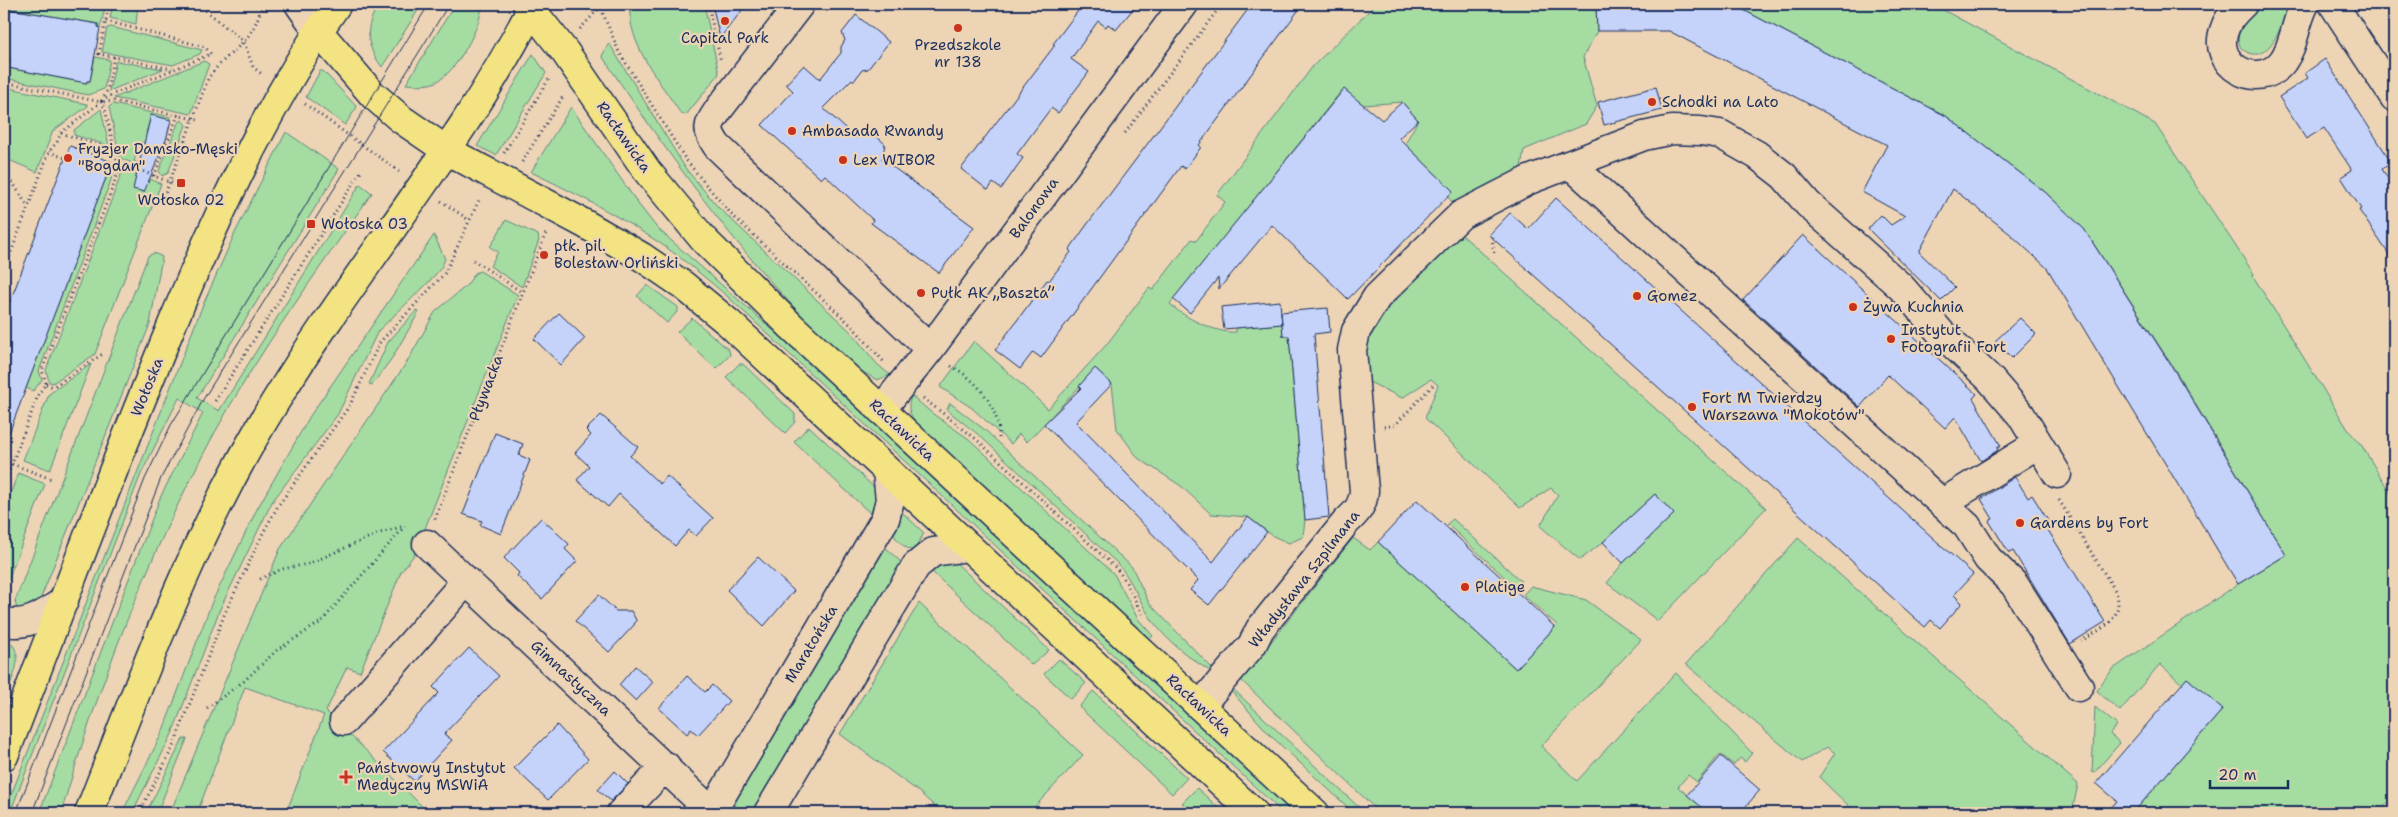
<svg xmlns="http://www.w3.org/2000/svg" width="2398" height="817" font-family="'Shantell Sans',sans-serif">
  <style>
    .green { fill: #a4dca1; stroke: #608680 }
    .building { fill: #c5d2f9; stroke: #1b2f5e }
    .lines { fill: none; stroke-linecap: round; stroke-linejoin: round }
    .minor-casing { stroke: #1b2f5e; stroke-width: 31 }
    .major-casing { stroke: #1b2f5e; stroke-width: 31 }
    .path { stroke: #1b2f5e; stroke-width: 3; stroke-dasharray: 1 4; stroke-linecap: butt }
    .minor { stroke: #edd4b5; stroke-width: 28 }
    .major { stroke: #f4e382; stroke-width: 28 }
    .tram { stroke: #1b2f5e; stroke-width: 1 }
    .poi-dot { fill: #c8321e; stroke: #edd4b5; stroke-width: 2 }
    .labels { text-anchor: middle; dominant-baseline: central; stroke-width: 4.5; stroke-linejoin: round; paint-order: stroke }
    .poi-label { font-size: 15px; fill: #1b2f5e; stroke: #edd4b5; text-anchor: start }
    .street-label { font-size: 15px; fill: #1b2f5e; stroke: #edd4b5 }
  </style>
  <rect width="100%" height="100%" fill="#edd4b5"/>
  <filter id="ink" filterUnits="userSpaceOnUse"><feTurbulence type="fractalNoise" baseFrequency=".02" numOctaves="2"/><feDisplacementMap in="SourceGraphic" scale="10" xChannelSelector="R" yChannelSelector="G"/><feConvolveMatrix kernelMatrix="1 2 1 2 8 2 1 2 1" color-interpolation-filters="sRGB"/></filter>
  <g filter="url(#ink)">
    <path class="green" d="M4,4h102l-6,24 -2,-1v-3l-94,-16z
      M113,4h25l-2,20 -26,-6z
      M379,4h43l-40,63c-17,-22 -18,-40 -3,-63z
      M455,4h27c0,21 -26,69 -46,78 -10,4 -20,3 -30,2z
      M630,4h74l15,70 -33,41 -5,-1c-21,-33 -54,-69 -51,-110z
      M1376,4h220l1,27 -14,26 14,49 -11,18 -62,26 -3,17 -15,13 -42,18 -6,4h-6l-4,-5 5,-6 -48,-47 13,-24 -16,-18 -39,3 -20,-16 -173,215c13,13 47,30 66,28v-4l46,-4 1,12h6l16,183 -2,18 -14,6 -16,-7 -25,-19 -37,-3 -30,-28 -43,-28 -21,-29 -5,-45 -16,-15 -69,73 -8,-8 -8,10 -39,-36 -32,-21 34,-46 74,68 59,-65 42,-56 4,2 39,-51 4,2 29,-39 -8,-7 96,-129z
      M1732,4h200l223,120 99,150 -1,2 96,155 13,15 32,53v296l-15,18h-246l90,-104 -36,-31 -5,6 -22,-20 -40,47 -23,-20 7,-11 9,-11 125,-85 48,-29 -111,-185 -91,-141 -39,-37 -99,-76z
      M2262,4h28c-8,20 -22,67 -49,44 -10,-17 11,-33 21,-44z
      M111,27l91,23 -2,4 -27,11 -71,-13 5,-24z
      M609,43l77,126 32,38 133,125 26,32 13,11 -13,5 -14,-8c-24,-22 -50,-44 -72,-68 -71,-76 -131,-162 -189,-248z
      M533,54l13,19 -50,82 -19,-9z
      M95,57l15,3 -6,29 -16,6 -84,-17v-20l6,1 -1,9 77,15 4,-2z
      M116,61l47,8 -54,22z
      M204,61l5,3 -18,50 -77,-16z
      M320,71h3l34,36 -12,18 -39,-28z
      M4,87l83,17 1,2 -35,25 -16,41 -33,-14z
      M113,104l57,13 -1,3 -18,-5 -5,18 20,5 -5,11 -20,-7 -7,19 18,8 -1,2 -31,-13 -11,-51z
      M571,107l68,98 18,23 118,104 518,481h-10l-556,-517c-24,-20 -48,-41 -75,-58 -39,-25 -79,-46 -121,-66z
      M101,109l8,37 -35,-11v-5z
      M182,120l4,5 -18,48 -6,3 -3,-5 19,-48z
      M286,132l53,37 -142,229 22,13 141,-227 12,9c-55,79 -113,158 -159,243 -66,122 -113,245 -152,377h-22l121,-315 43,-85 -24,-15 -38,76 -131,339h-6l198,-506 33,-74z
      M112,162l5,2 -78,207 3,9 -9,11 -7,-3z
      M124,167l37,17 -66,170 -42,29 -4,-1 -3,-12z
      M506,220l32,15 1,5 -17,47 -32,-21 8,-14 -8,-5z
      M1460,233l306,275 -108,113 -51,-38 16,-20 51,-49 -19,-20 -52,48 -23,18 -40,-34 18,-31 -7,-7 -31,20 -95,-90 13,-33 -7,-6 -29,19 -33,-16 -4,-40 29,-49z
      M434,235l11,24 -4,9 -14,16 -49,47 -40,83 -66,88 -52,107 -48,125 -40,79h-10l40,-80 50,-131 45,-93 53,-93z
      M154,253l8,4 -12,67 -108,271 -3,7 -21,12 -3,-13 133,-345z
      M480,271l38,24 -96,241 -2,11 -19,25 -41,100 -13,-5 -21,44 103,102h-143l38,-98 -79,-28 -48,126h-27l110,-264 127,-187 28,-50 32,-27 8,-12z
      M647,285l31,22v4l-11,12 -30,-27z
      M417,310l2,2 -27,46 -20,27 -3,-1 19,-42z
      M692,318l37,32 1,5 -14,14 -39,-37z
      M91,364l-41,106 -27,-10 26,-66z
      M739,364h4l52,50v8l-10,11 -59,-56z
      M912,396l21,18 36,25 145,135 24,45 15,17 -3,3 -233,-216c-8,-8 -11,-18 -5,-27z
      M950,403l35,27 147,137 17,36 63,65 -2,3c-22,-14 -46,-32 -60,-54 -12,-18 -18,-37 -32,-53l-138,-128 -33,-26z
      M810,427l68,64 2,5 -8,19 -78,-73 13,-14z
      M18,473l27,11 -41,106v-79z
      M901,511l23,22 -10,18c-10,-2 -20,-14 -24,-22z
      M1453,519l68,62 -6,6 -68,-63z
      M1353,538l17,12 8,-8 138,127 41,-44 -34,-30 8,-9 55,14 55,40 -100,106 36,35 99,-108 76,80 -7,9 -5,-4 -6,7 -14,-11 -23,28 -9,-7 -10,12 25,21 -4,5h-319l-139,-133z
      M1798,538l280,246 -6,29h-216l-37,-36 16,-24 -8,-6 -25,15 -116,-98z
      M884,546l18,17 -147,250h-15l-7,-8 -3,-13z
      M938,559l16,2 95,89 -17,15 -102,-95z
      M919,603l164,152 -54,58h-87l-23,-21 -79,-58z
      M7,640c21,14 4,40 -3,58v-57z
      M1059,659l27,24 -15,16 -27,-25z
      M1233,689l132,124h-11l-83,-77 -40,-45z
      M1093,691l94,87 -15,16 -93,-87z
      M2095,707l22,18 -7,9 10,9 -26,30 -2,-1z
      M183,739h4l-30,74h-11z
      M1197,788l27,25h-31l-11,-10z"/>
    <path class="building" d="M712,4h35l-27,34z
      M1076,4h61l-21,26 -8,-6 -2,3 -8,-6 -27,38 18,13 -31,41 -7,-5 -34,46 6,4 -22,31 -8,-6 -5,7 -27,-21 94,-124 -2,-1 28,-37z
      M1252,4h51l-104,141 2,2 -16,22 -4,-3 -140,192 -8,-6 -13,17 -25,-19 52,-70 2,1 22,-29 -2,-2 17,-24z
      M1596,4h136l214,112 99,76 39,37 90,141 112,185 -48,29 -191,-316 -38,-35 -56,-44 -34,63 36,35 -14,14 -73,-72 13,-14 10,10 14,-9 -43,-24 25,-47 -218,-114h-72z
      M4,8l94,16v3l2,1 -10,53h-3l-1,2 -78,-15 2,-9 -6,-1z
      M856,15l33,27 -21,27 -6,1 -8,11 -2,-2 -29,29 33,30 16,-6 13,12 -3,15 92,68 -35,46 -68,-50 2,-3 -48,-45 -4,4 -59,-54 31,-34 -7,-7 18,-19 16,14 21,-26v-6l4,-7 -3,-7z
      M2325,59l67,104 -10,6 12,19v74l-35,-52 2,-1 -20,-32 11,-7 -28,-42 -18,11 -27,-42 29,-19 -3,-5z
      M1656,87l6,23 -58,15 -6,-23z
      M1344,89l38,31 20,-18 16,18 -19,18 54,53 -105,108 -76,-74 -53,64 -1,-11 -28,35 -17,-14z
      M151,115l20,5 -5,20 -22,52 -11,-3z
      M70,146l42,16 -106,279h-2v-124z
      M1556,198l417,376 -19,21 8,8 -22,25 -9,-8 -6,7 -436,-392 21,-22 18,16z
      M1803,235l174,159 -4,4 28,48 -4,2 1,2 -17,11 -26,-44 -10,11 -57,-53 -28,32 -117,-107z
      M1280,301l2,23 -58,5 -3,-22z
      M1328,308l2,24 -16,2 15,183 -24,3 -16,-184h-6l-2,-24z
      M559,313l26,25 -24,27 -27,-26z
      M2020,318l16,16 -24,24 -17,-17z
      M1095,368l17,16 -36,38 137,140 35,-45 19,15 -58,73 -19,-15 8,-10 -154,-156 37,-36 -2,-2z
      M601,415l37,32 -8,9 30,28 7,-8 46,42 -17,18 -7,-6 -14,16 -56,-52 -11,13 -31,-27 12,-14 -14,-13 16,-18 -5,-5z
      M495,433l28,11 -4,11 11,5 -29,74 -21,-9 2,-4 -19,-7z
      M2015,477l13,21 4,-3 20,32 -4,3 57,92 -35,22 -57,-93 -4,2 -20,-32 4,-2 -12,-20z
      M1655,494l19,20 -51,49 -20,-21z
      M1417,500l138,127 -39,42 -138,-127z
      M541,518l28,26 -4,5 12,12 -35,38 -25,-23 2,-3 -15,-15z
      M758,557l36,34 -30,35 -37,-36z
      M599,595l17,16h15l5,9 -2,5 -25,27 -34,-31z
      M469,648l30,28 -55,58 8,6 -38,41 -31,-29 56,-59 -6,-6z
      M635,666l18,16 -17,19 -17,-16z
      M687,676l18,16 7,-7 17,16 -31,34 -7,-6 -4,5 -28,-26z
      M2187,678l36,31 -90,104h-27l11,-12 -21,-18z
      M557,725l31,34 -40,41 -34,-32z
      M1721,756l39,34 -20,23h-31l-22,-18z
      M615,771l13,13 -17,17 -13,-11z"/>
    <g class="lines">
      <defs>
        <path id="minor" d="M299,4l19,27
          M800,4l-81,105c-11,17 -14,19 -2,37l213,203
          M2243,4c-7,7 -15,14 -18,24 -16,37 34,65 58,33 12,-17 12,-39 22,-57
          M2333,4l61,93
          M1571,165l396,361 21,33 26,25 65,103
          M881,410l49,-61 254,-345
          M1943,503l95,-59
          M427,544l286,269
          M4,622c25,5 40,-8 60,-21
          M1200,706l52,-61 8,-16 86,-107c10,-9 17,-16 18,-31l-12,-141 4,-19 21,-34 84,-82 68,-35 115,-44 28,-6 29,1 19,3 37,21 27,21 24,28 93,83 40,46 48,45 32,37 36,59
          M344,721l122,-140
          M712,812l173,-293 5,-19 -3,-29
          M621,813l45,-47
          M768,813l148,-247 17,-14 36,-5"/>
        <path id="major" d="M527,4l38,48 82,119 57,69 87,86 524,487
          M318,31l55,64 28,24 45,31 139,74 57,33 41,28 46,38 525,490
          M4,756c52,-134 101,-269 156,-402 49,-121 102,-242 177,-350
          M89,813c55,-141 106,-282 186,-411 82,-135 187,-256 259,-398"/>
      </defs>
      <use href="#minor" class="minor-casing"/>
      <use href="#major" class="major-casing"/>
      <path class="path" d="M109,4l-10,50 73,15
        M198,4l46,38 9,25 10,8
        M599,4l20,48 67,108 22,27 24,28 120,111 33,37
        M708,4l13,58
        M826,11l6,-7
        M580,29l23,-25
        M114,57l-7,34 -6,11 13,-1 84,19
        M4,82l97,20 10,-7 100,-41 -6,-7 -99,-26
        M305,104l95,68
        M61,133l53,17
        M1125,133l97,-129
        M49,152l16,6
        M504,153l46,-76
        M522,162l42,-67
        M4,169l24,38
        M154,176l24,-61
        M441,201l28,19
        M162,202l46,-123c9,-15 23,-24 35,-37 11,-11 15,-24 20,-38
        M1492,237l2,17
        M473,260l50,33
        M4,271l45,-119 8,-10 4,-9 40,-31 4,7 12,52 57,23
        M951,366c27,14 49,42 48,73
        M46,384l7,3 51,-34
        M923,398l53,41 141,130 8,11 17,34
        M215,401l147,-231
        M1384,427l11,-2 40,-42
        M12,464l42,16
        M4,484l35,-91 7,-9 -4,-14 80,-207
        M2059,500l57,92c9,28 -15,37 -35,49
        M435,519l111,-286
        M260,579l22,-10 26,-5 69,-30 27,-8
        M207,708l37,-27 33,-31 44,-28 84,-96
        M139,813l34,-66 52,-134 39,-82 14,-25 72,-101 30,-63 65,-69 35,-75"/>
      <use href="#minor" class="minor"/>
      <use href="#major" class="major"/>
      <path class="tram" d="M16,813l129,-334 26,-54 258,-421
        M32,813l129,-335 43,-80 245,-394"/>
    </g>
  </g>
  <g class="poi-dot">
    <circle cx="725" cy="21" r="5"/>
    <circle cx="958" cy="28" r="5"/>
    <circle cx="1652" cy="102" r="5"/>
    <circle cx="792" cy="131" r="5"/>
    <circle cx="68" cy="158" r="5"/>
    <circle cx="843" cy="160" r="5"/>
    <rect x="176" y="178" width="10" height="10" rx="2.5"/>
    <rect x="306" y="219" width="10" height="10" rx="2.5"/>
    <circle cx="544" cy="255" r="5"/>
    <circle cx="921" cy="293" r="5"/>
    <circle cx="1637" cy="296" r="5"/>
    <circle cx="1853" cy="307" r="5"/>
    <circle cx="1891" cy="339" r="5"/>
    <circle cx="1692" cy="407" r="5"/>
    <circle cx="2020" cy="523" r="5"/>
    <circle cx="1465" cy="587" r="5"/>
    <path d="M343.5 769.5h5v5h5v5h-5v5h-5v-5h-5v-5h5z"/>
  </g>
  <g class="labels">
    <g class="poi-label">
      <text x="725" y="38" text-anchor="middle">Capital Park</text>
      <text x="958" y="45" text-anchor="middle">Przedszkole<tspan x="958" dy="17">nr 138</tspan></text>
      <text x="1662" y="102">Schodki na Lato</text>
      <text x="802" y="131">Ambasada Rwandy</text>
      <text x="78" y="149">Fryzjer Damsko-Męski<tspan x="78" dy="17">"Bogdan"</tspan></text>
      <text x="853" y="160">Lex WIBOR</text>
      <text x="181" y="200" text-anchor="middle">Wołoska 02</text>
      <text x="321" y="224">Wołoska 03</text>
      <text x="554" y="246">płk. pil.<tspan x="554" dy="17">Bolesław Orliński</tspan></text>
      <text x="931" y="293">Pułk AK „Baszta”</text>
      <text x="1647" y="296">Gomez</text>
      <text x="1863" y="307">Żywa Kuchnia</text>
      <text x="1901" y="330">Instytut<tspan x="1901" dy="17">Fotografii Fort</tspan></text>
      <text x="1702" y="398">Fort M Twierdzy<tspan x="1702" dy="17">Warszawa "Mokotów"</tspan></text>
      <text x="2030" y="523">Gardens by Fort</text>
      <text x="1475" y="587">Platige</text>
      <text x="357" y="768">Państwowy Instytut<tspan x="357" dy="17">Medyczny MSWiA</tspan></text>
    </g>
    <g class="street-label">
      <text transform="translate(624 137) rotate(55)">Racławicka</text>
      <text transform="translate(1034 208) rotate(-54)">Balonowa</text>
      <text transform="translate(147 387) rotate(-68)">Wołoska</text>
      <text transform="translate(486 388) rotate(-69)">Pływacka</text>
      <text transform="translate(902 430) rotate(43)">Racławicka</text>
      <text transform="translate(1304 579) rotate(-52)">Władysława Szpilmana</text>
      <text transform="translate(811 644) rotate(-59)">Maratońska</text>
      <text transform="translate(571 678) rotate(43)">Gimnastyczna</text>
      <text transform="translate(1199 705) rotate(43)">Racławicka</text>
    </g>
  </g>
  <rect width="2398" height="817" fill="none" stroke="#edd4b5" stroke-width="20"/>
  <rect x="10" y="10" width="2378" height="797" fill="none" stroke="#1b2f5e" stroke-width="2" filter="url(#ink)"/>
  <path d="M2210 780v8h78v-8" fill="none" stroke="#1b2f5e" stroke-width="2.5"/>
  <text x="2218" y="780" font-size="15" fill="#1b2f5e" stroke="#edd4b5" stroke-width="4" paint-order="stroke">20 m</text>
</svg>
